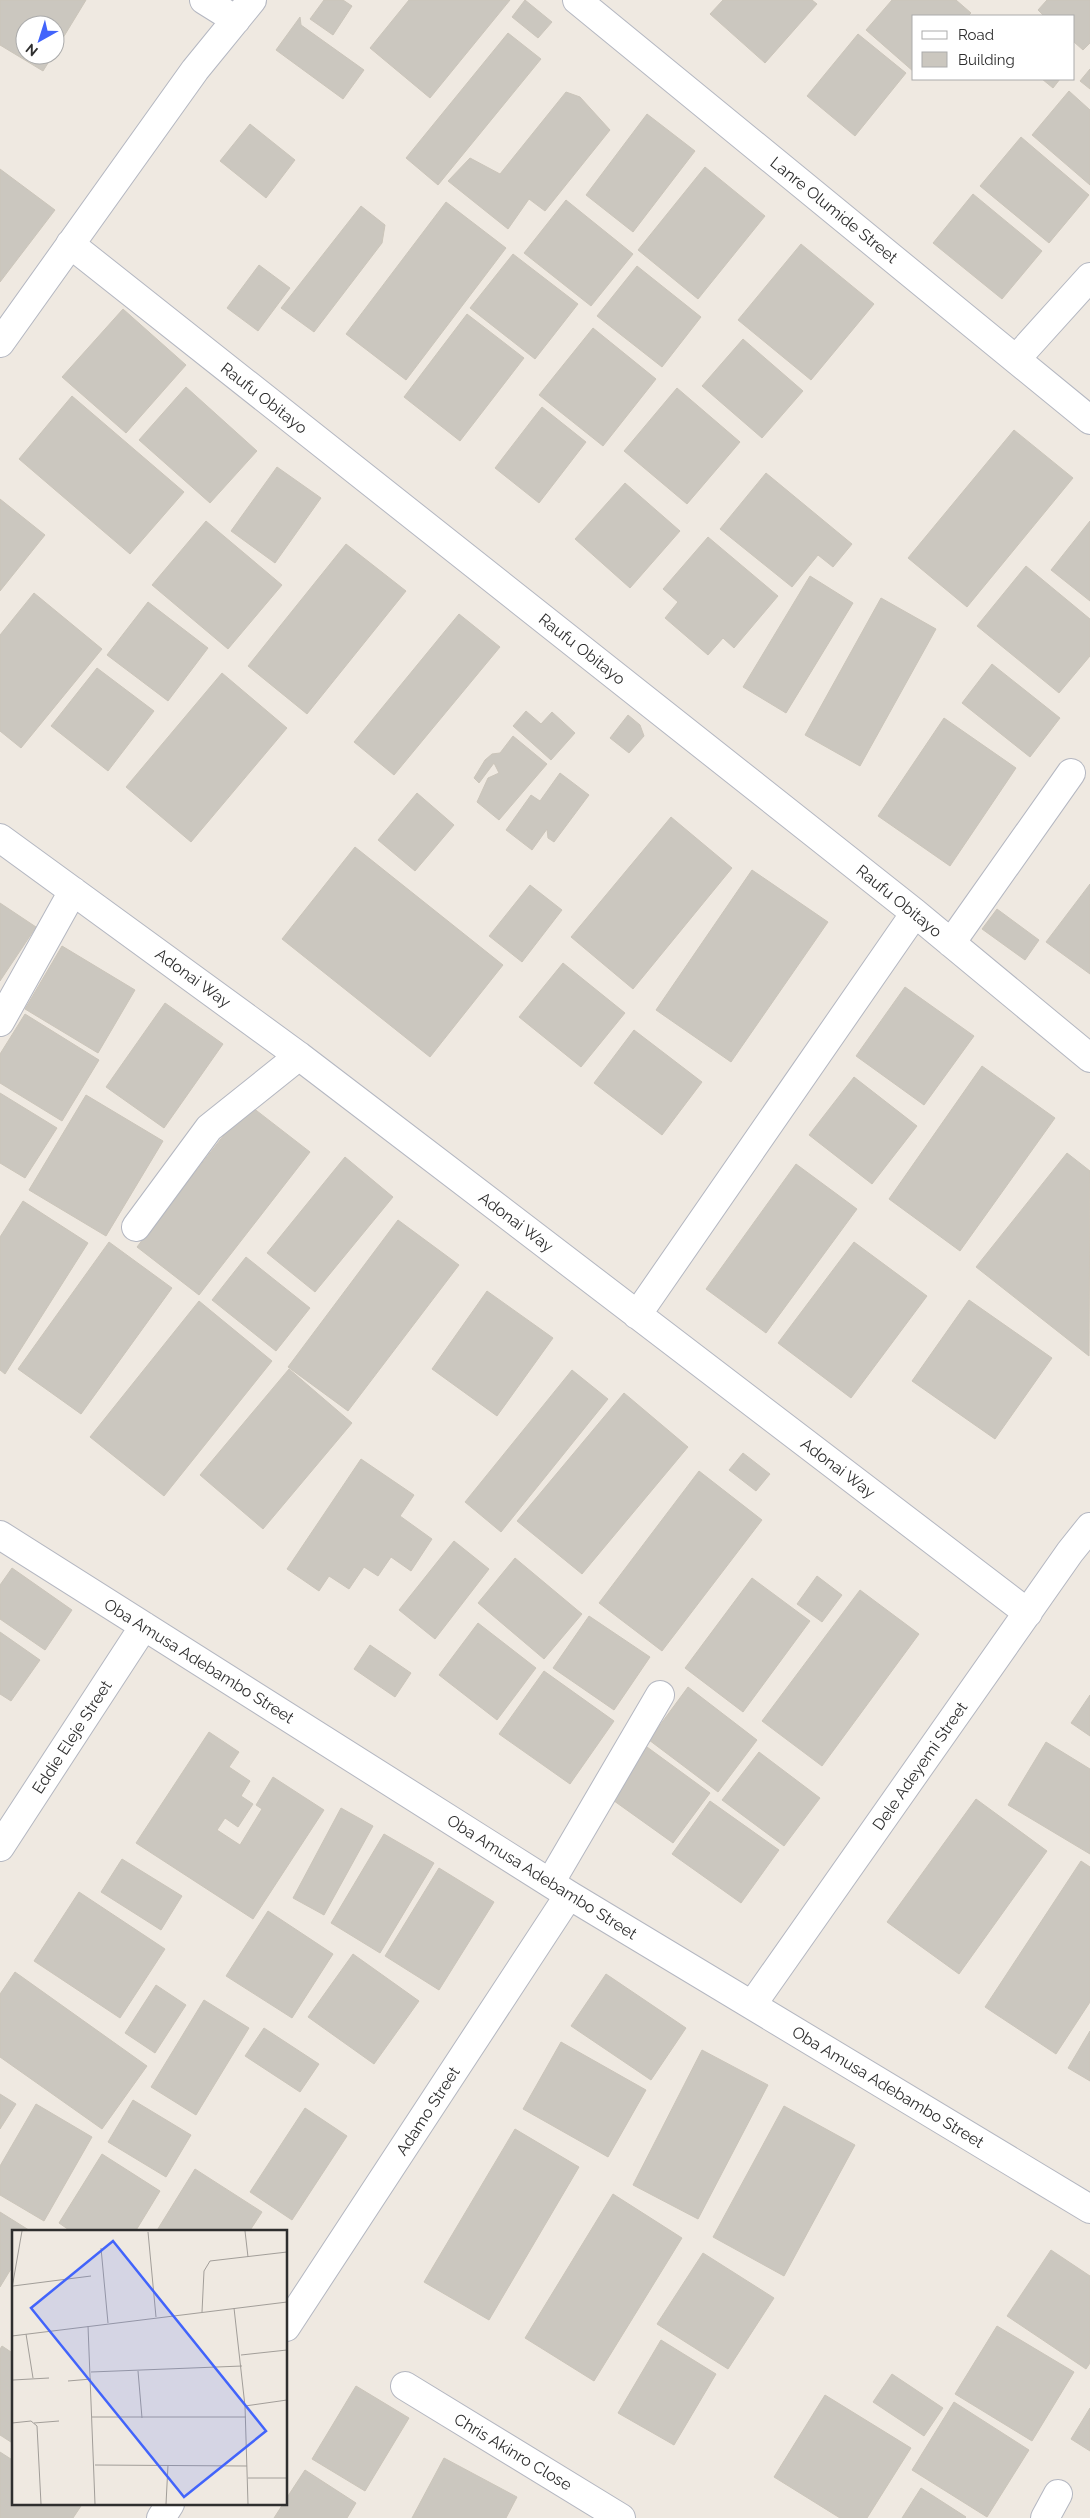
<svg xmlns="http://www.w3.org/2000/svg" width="1090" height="2518" font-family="Raleway,sans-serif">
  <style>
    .building { fill: #cbc7bf; stroke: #cbc5ba }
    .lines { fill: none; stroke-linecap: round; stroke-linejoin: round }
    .minor-casing { stroke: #b4b7c1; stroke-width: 30 }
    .minor { stroke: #fff; stroke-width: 28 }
    .labels { text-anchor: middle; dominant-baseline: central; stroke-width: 4.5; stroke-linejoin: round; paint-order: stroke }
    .street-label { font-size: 16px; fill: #2e2e2e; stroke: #fff }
    .inset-road { fill: none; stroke: #a29e99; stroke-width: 1 }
    .view { fill: #4264fb; fill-opacity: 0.15; stroke: #4264fb; stroke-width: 2.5 }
    .inset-edge { fill: none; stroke: #2e2e2e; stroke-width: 2.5 }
  </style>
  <rect width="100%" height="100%" fill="#efe9e1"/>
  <path class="building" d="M0,0h86l-31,51v-26h-30v30h28l-10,16 -43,-26z
    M324,0h19l9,6 -19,29 -23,-16z
    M409,0h101l-80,98 -60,-50z
    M525,0l27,22 -14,16 -26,-21z
    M723,0h89l5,4 -52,59 -55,-49z
    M892,0h64l15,13 -3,3h-54v56l-48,-42z
    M1047,0h43v43l-7,7 -9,-8v-26h-30l-6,-6z
    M300,17l1,8 63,45 -21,29 -67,-49z
    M508,33l33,26 -103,126 -32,-27z
    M858,34l48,39 -51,63 -48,-40z
    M1090,69v20l-10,-8z
    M1042,79h18l-7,9z
    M1069,91l21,19v75l-58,-50z
    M566,92l14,5 30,33 -65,81 -16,-12 -21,30 -60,-48 22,-23 30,16z
    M647,114l48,37 -62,81 -47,-37z
    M250,124l45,36 -29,38 -46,-37z
    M1021,137l68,58 -40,48 -69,-57z
    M705,167l60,49 -67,83 -60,-49z
    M0,169l55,41 -55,72z
    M973,194l69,57 -40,48 -69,-56z
    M566,200l67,54 -42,52 -67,-53z
    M446,202l60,46 -100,132 -60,-46z
    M361,206l24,19 -3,18 -68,89 -33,-24z
    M801,244l73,60 -63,76 -73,-60z
    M513,254l65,50 -43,55 -65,-51z
    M259,265l31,23 -32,43 -31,-23z
    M637,266l64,51 -39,50 -65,-51z
    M123,309l63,56 -60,68 -64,-56z
    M467,314l57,44 -64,83 -56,-44z
    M593,328l63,51 -53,67 -64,-51z
    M743,339l60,52 -41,47 -60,-52z
    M186,387l71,64 -47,52 -71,-63z
    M677,388l63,54 -53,62 -63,-53z
    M72,396l112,96 -54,62 -111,-95z
    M542,407l44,35 -47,61 -44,-35z
    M1014,430l59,48 -106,129 -59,-49z
    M277,467l44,31 -46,65 -44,-32z
    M766,473l86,71 -19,23 -15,-12 -26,32 -72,-58z
    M625,483l55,48 -50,57 -55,-49z
    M0,499l45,36 -45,56z
    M206,521l76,64 -54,64 -76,-64z
    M1090,521v80l-39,-31z
    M708,537l70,59 -44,52 -11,-10 -15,17 -43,-37 13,-16 -15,-13z
    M346,544l60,47 -99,123 -59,-48z
    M1026,566l64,53v37l-31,37 -82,-67z
    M810,576l43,27 -67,110 -43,-26z
    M34,593l68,56 -81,99 -21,-17v-96z
    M881,598l55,31 -76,137 -55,-31z
    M148,602l60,46 -40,53 -61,-46z
    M459,614l41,33 -106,128 -40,-33z
    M992,664l68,54 -30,39 -68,-54z
    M97,668l57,43 -46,60 -57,-45z
    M222,673l65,55 -96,114 -65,-55z
    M526,711l15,13 11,-12 23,21 -24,27 -38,-34z
    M628,715l12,10 4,11 -15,17 -19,-15z
    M944,718l72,50 -66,98 -72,-50z
    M513,736l34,28 -48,56 -22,-18 11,-24 11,-5 -5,-10 -15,20 -5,-5 11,-18 7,-6 8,-1z
    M560,773l29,22 -35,47 -6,-4 -1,-9 -15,21 -26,-20 25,-35 9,6z
    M417,793l37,32 -39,46 -37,-31z
    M671,817l61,51 -99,121 -62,-52z
    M355,847l148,118 -73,92 -148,-118z
    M752,870l76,52 -97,140 -75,-52z
    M1090,884v90l-44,-32z
    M530,885l32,25 -40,52 -33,-26z
    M0,903l36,24 -36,54z
    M997,909l42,31 -14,20 -43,-31z
    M62,946l73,44 -37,63 -73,-44z
    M563,963l62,50 -44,54 -62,-50z
    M905,987l69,49 -50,69 -68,-49z
    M165,1003l58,41 -59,84 -58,-41z
    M25,1014l74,46 -37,61 -62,-38v-29z
    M634,1030l68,52 -40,53 -68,-52z
    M982,1066l73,52 -95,133 -71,-52z
    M854,1077l63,49 -45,58 -63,-49z
    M0,1093l57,35 -32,50 -25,-15z
    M86,1095l77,46 -57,95 -77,-46z
    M248,1104l62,48 -111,143 -62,-48z
    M1067,1153l23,18 -1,185 -113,-89z
    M345,1157l48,40 -78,95 -48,-39z
    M796,1164l61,45 -91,124 -60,-44z
    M23,1201l65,42 -83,131 -5,-4v-133z
    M398,1220l61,45 -111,146 -60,-44z
    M109,1242l63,46 -91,126 -63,-45z
    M854,1242l73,54 -76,102 -73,-55z
    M246,1257l64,51 -34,43 -64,-51z
    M487,1291l66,47 -56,78 -65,-47z
    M969,1300l83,58 -57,81 -83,-58z
    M199,1301l73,60 -108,135 -74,-59z
    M289,1369l63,54 -89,106 -63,-54z
    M572,1370l36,29 -107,133 -36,-30z
    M624,1393l64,54 -106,127 -65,-53z
    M743,1453l27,21 -14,17 -27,-21z
    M361,1459l53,36 -14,21 32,23 -21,32 -20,-14 -13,19 -14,-9 -15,22 -20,-13 -10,15 -32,-22z
    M699,1471l63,49 -100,131 -63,-48z
    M454,1541l35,28 -54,70 -36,-29z
    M515,1558l67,56 -38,45 -66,-56z
    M12,1568l60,42 -27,40 -45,-31v-34z
    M817,1576l25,19 -20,27 -25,-18z
    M752,1578l58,43 -67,91 -58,-44z
    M860,1590l59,44 -97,132 -60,-45z
    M589,1616l61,41 -36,53 -61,-42z
    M478,1623l58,45 -39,52 -58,-45z
    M0,1632l40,28 -29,41 -11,-7z
    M370,1645l41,28 -16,24 -41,-28z
    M544,1671l70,50 -44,63 -71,-50z
    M688,1687l69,53 -39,52 -69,-52z
    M1090,1695v41l-19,-13z
    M209,1732l30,20 -10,15 21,14 -9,15 12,8 -15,23 -13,-9 -8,12 23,15 22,-36 -6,-4 17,-28 51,33 -71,109 -117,-76z
    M1046,1742l44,27v85l-82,-49z
    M647,1747l63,46 -37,50 -63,-45z
    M759,1752l61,46 -36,48 -62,-46z
    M976,1799l71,52 -88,123 -72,-52z
    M710,1801l69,49 -38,53 -69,-49z
    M341,1808l32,18 -49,89 -31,-17z
    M384,1834l50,29 -54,90 -49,-30z
    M122,1859l60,37 -21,34 -60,-38z
    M1081,1861l9,6v135l-34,52 -71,-47z
    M439,1868l55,34 -55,88 -54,-34z
    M79,1892l86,57 -45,69 -86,-57z
    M268,1911l65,43 -41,64 -66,-42z
    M353,1954l66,47 -45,63 -66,-47z
    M15,1972l132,94 -45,63 -102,-72v-63z
    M606,1974l80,54 -35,52 -80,-54z
    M156,1985l30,20 -31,48 -30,-20z
    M204,2000l45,28 -53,87 -45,-28z
    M264,2028l55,36 -19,28 -55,-36z
    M1090,2031v50l-22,-13z
    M561,2042l85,48 -38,67 -85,-48z
    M702,2050l66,35 -70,134 -65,-34z
    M0,2094l16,10 -16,25z
    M133,2100l58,35 -25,42 -58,-35z
    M36,2104l56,33 -48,84 -44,-26v-29z
    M784,2106l71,39 -71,131 -71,-39z
    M305,2108l42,28 -55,84 -42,-28z
    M515,2129l64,38 -90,153 -65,-38z
    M102,2154l58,37 -25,41h-63l-13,-9z
    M195,2169l67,43 -13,20h-93z
    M613,2194l69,44 -88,143 -69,-43z
    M0,2212l32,20h-18v32l-14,23z
    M1051,2250l39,26v87l-4,6 -79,-53z
    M703,2253l71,45 -46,71 -71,-45z
    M997,2326l77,46 -42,69 -77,-47z
    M661,2340l55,34 -42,71 -56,-32z
    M2,2346l12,8v90l-14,-9v-86z
    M892,2374l51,34 -19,28 -51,-34z
    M356,2386l53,32 -44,73 -53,-32z
    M825,2395l86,53 -44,70h-27l-66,-41z
    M954,2402l75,48 -42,67 -75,-47z
    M1090,2408v43l-19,-12z
    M0,2452l14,9v43h65l2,2 -8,12h-73z
    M444,2458l73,39 -11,21h-94z
    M305,2470l51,33 -9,15h-73l9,-14h3v-5z
    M921,2488l45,29 -1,1h-63z"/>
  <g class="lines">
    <defs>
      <path id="minor" d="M204,0l32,20
        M577,0l513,420
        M70,244l845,669 175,145
        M0,343l195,-273 57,-70
        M1016,359l74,-82
        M0,838l299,218 729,557
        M951,943l120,-170
        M0,1022l73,-131
        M136,1227l73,-99 90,-72
        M637,1315l278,-402
        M0,1535l569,360 521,314
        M0,1847l144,-221
        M550,1883l110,-188
        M752,2005l318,-453 20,-25
        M286,2327l283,-432
        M405,2386l216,132
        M161,2518l9,-14
        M1045,2518l13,-24"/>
    </defs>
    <use href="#minor" class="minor-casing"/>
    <use href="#minor" class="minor"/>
  </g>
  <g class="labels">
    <g class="street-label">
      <text transform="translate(834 210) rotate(39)">Lanre Olumide Street</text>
      <text transform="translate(264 398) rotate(38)">Raufu Obitayo</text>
      <text transform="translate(582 649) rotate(38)">Raufu Obitayo</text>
      <text transform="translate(899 901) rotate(39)">Raufu Obitayo</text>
      <text transform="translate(193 978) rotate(36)">Adonai Way</text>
      <text transform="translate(516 1222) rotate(37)">Adonai Way</text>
      <text transform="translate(838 1468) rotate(37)">Adonai Way</text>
      <text transform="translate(199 1661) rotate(32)">Oba Amusa Adebambo Street</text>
      <text transform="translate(72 1737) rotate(-57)">Eddie Eleje Street</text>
      <text transform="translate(920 1766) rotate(-55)">Dele Adeyemi Street</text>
      <text transform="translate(542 1877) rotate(32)">Oba Amusa Adebambo Street</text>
      <text transform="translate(888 2087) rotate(31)">Oba Amusa Adebambo Street</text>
      <text transform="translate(428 2111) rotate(-57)">Adamo Street</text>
      <text transform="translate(513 2452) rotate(31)">Chris Akinro Close</text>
    </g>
  </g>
  <g transform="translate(12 2230)">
    <rect width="275" height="275" fill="#efe9e1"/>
    <path class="inset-road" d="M233,1l3,26M136,2l8,85M89,18l7,75M1,56l78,-10M0,58l10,-57M222,78l11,98 3,98M190,82l2,-41 6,-10 77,-9M76,96l7,178M14,104l7,44M0,106l275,-34M229,125l46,-5M126,141l4,47M79,142l151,-6M1,150l36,-2M56,151l23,-2M233,176l42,-6M80,187h154M0,193l19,-2 6,5 4,78M22,193l25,-2M83,235l152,1M236,248h39M154,274l2,-39"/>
    <path class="view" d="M101,11l153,190 -82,66 -153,-189z"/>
    <rect width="275" height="275" class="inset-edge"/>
  </g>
  <rect x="912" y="15" width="162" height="65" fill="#ffffff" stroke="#ababab"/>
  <rect x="922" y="31" width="25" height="8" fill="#ffffff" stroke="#ababab"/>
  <text x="958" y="40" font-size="15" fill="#2e2e2e">Road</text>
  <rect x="922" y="52" width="25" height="15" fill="#cbc7bf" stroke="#ababab"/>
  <text x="958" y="65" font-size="15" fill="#2e2e2e">Building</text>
  <g transform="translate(40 40) rotate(219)"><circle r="24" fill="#ffffff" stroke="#ababab"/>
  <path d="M0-4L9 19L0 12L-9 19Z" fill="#4264fb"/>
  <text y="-8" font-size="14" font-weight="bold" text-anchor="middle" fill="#2e2e2e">N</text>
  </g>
</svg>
